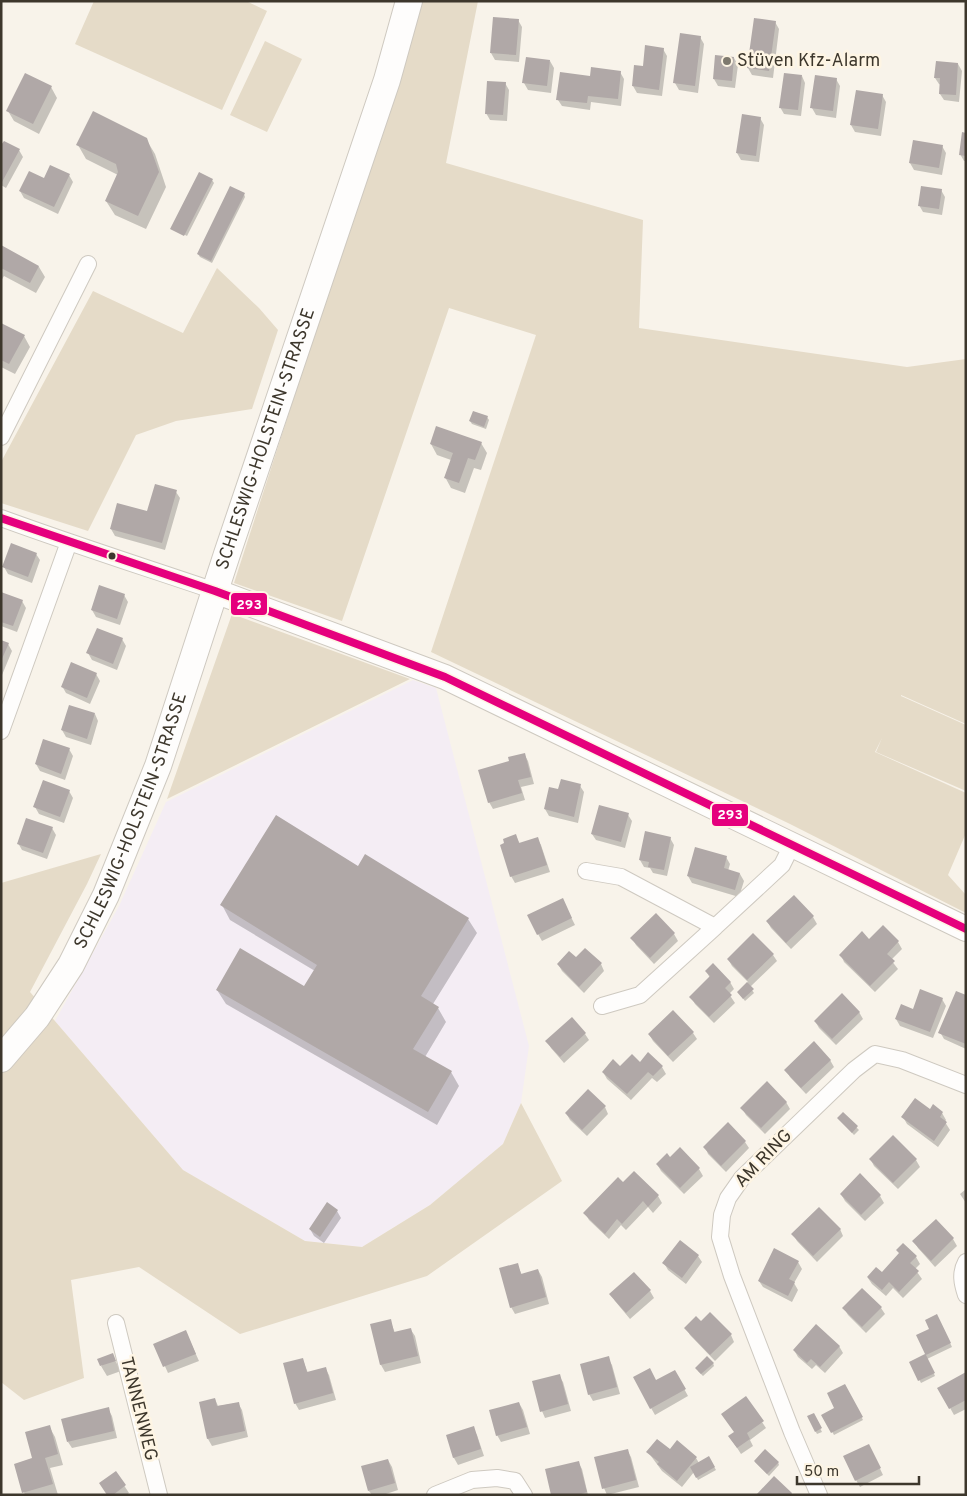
<svg xmlns="http://www.w3.org/2000/svg" width="967" height="1496" font-family="Overpass,sans-serif">
  <style>
    .industrial { fill: #f4edf4 }
    .green { fill: #e5dbc8 }
    .shadow { fill: #0003 }
    .building { fill: #b0a8a7 }
    .lines { fill: none; stroke-linecap: round; stroke-linejoin: round }
    .street-casing { stroke: #cec9c0; stroke-width: 18 }
    .secondary-casing { stroke: #cec9c0; stroke-width: 26 }
    .primary-casing { stroke: #cec9c0; stroke-width: 28 }
    .street { stroke: #fefdfc; stroke-width: 16 }
    .secondary { stroke: #fefdfc; stroke-width: 24 }
    .primary { stroke: #fefdfc; stroke-width: 26 }
    .bus-1-casing { stroke: #fef5e4; stroke-width: 11 }
    .bus-1 { stroke: #e5007d; stroke-width: 8 }
    .poi-dot { fill: #7e796e; stroke: #fef5e4; stroke-width: 2 }
    .bus-dot { fill: #3d372c; stroke: #fef5e4; stroke-width: 2 }
    .labels { text-anchor: middle; dominant-baseline: central; stroke-width: 5; stroke-linejoin: round; paint-order: stroke }
    .poi-label { font-size: 18px; fill: #3d372c; stroke: #fef5e4; text-anchor: start }
    .street-label { font-size: 18px; fill: #3d372c; stroke: #fef5e4 }
    .line-badge { stroke: #fef5e4; stroke-width: 2 }
    .badge-label { font-size: 14px; text-anchor: middle; font-weight: bold; fill: #fff }
  </style>
  <rect width="100%" height="100%" fill="#f8f3ea"/>
  <path class="industrial" d="M413,680l23,8 93,358 -8,57 -18,41 -73,61 -68,42 -57,-6 -122,-71 -128,-149 64,-115 47,-104z"/>
  <path class="green" d="M94,1h152l21,10 -45,99 -147,-66z
    M422,1h56l-32,162 197,57 -4,108 268,39 59,-8v365l-65,-29v1l65,29v66l-90,-39 6,-14 -7,14 91,41v40l-18,42 18,20v18l-176,-89 -359,-172 105,-317 -87,-27 -107,313 -108,-38z
    M265,41l37,18 -35,73 -37,-17z
    M217,268l42,40 19,22 -26,79 -76,12 -40,14 -48,96 -87,-28v-41l92,-171 90,42z
    M232,614l178,65 -243,120z
    M101,854l-14,30 -57,108 153,178 122,71 57,6 68,-42 73,-61 18,-41 41,78 -135,95 -187,58 -101,-67 -68,13 13,98 -60,22 -23,-18v-499z"/>
  <path class="shadow" d="M494,18l24,2 4,7 -3,35 -24,-2 -4,-7z
    M755,20l20,2 4,7 -6,49 -21,-3 -4,-7z
    M700,37l4,7 -6,49 -19,-3 -4,-7z
    M663,49l4,7 -5,40 -25,-3 -4,-7 11,-18z
    M734,58l4,7 -3,23 -17,-2 -4,-7z
    M550,61l4,7 -3,25 -23,-3 -4,-7z
    M958,64l4,7 -3,31 -15,-2 -4,-6 1,-9 -2,-1 -4,-6z
    M620,72l4,7 -3,27 -30,-4 -1,8 -28,-4 -4,-6 33,-23z
    M802,76l3,7 -4,33 -17,-2 -4,-7z
    M836,79l4,7 -4,32 -20,-3 -4,-7z
    M505,83l4,7 -2,31 -17,-1 -4,-7z
    M51,87l6,11 -18,36 -25,-13 -6,-10z
    M882,95l4,7 -5,34 -26,-4 -4,-7z
    M760,118l4,7 -5,37 -18,-2 -4,-7z
    M966,134v27h-2l-4,-7z
    M146,139l9,15 11,33 -20,42 -31,-14 -9,-14 12,-26 -32,-16 -8,-14z
    M4,142l15,8 4,7 -17,31 -5,-3v-37z
    M942,146l4,7 -4,22 -28,-5 -4,-7z
    M69,175l4,7 -15,32 -34,-16 -4,-7 24,-11z
    M212,180l2,3 -27,53 -15,-8z
    M941,190l4,7 -3,18 -19,-3 -4,-7z
    M244,194l1,3 -33,66 -12,-6 -2,-3z
    M1,247l38,20 6,10 -9,16 -32,-17 -3,5z
    M1,324l23,12 6,11 -15,27 -14,-7z
    M487,417l2,3 -3,9 -14,-5 -2,-3z
    M481,443l6,10 -6,17 -7,-2 -9,25 -14,-5 -6,-11 6,-17 -14,-5 -6,-11z
    M176,492l4,6 -15,52 -50,-14 -4,-7 37,-16z
    M36,554l4,6 -8,23 -24,-9 -4,-7z
    M1,594l21,7 4,7 -9,24 -16,-6z
    M124,595l4,7 -8,23 -24,-8 -4,-7z
    M122,639l4,7 -9,24 -25,-10 -4,-7z
    M1,642l7,2 4,7 -10,24z
    M96,674l4,7 -10,23 -24,-11 -4,-7z
    M95,714l3,7 -7,24 -25,-8 -4,-7z
    M69,749l4,7 -8,24 -25,-9 -4,-7z
    M524,754l4,7 6,23 -13,3 4,13 -32,9 -4,-7 21,-40z
    M580,786l4,6 -6,31 -29,-7 -4,-7 14,-18z
    M69,791l4,7 -9,25 -25,-9 -4,-7z
    M628,815l4,6 -7,27 -29,-8 -4,-6z
    M52,828l4,7 -9,24 -25,-9 -4,-7z
    M516,836l4,8 17,-6 4,7 9,27 -35,11 -4,-7z
    M670,838l4,7 -7,31 -14,-3 -3,-5 -6,-1 -4,-7z
    M726,857l4,7 -2,7 12,3 4,7 -5,16 -47,-14 -4,-7z
    M358,868l110,51 9,14 -44,71 5,4 8,14 -21,35 26,15 8,14 -22,39 -211,-121 -9,-14 88,-3 10,-16 -85,-51 -8,-15z
    M566,907l9,18 -33,16 -4,-7z
    M656,915l18,19 4,7 -24,23 -18,-19 -4,-7z
    M813,917l4,7 -26,25 -20,-21 -4,-7z
    M869,940l29,2 4,7 -11,11 7,9 -23,23 -31,-30 -3,-7z
    M773,955l4,6 -27,26 4,6 -9,8 -7,-9 10,-10 -16,-16 -4,-7z
    M576,959l25,5 3,7 -20,22 -22,-22 -4,-7z
    M706,971l24,11 4,7 -5,5 6,9 -21,20 -19,-19 -4,-7 19,-19z
    M966,996v53l-22,-10 -4,-7z
    M942,999l4,7 -13,32 -33,-12 -4,-7z
    M859,1012l4,7 -27,26 -17,-17 -4,-7z
    M693,1033l4,6 -24,23 -20,-21 -4,-7z
    M585,1034l4,6 -25,23 -13,-15 -4,-7z
    M830,1060l4,7 -28,27 -16,-17 -4,-7z
    M640,1063l22,4 4,7 -9,8 -5,-4 -21,22 -24,-21 -4,-7z
    M786,1102l4,7 -25,25 -19,-19 -4,-7z
    M605,1107l3,7 -21,22 -17,-16 -4,-7z
    M930,1110l12,3 4,7 -1,2 5,8 -12,17 -31,-23 -4,-7z
    M843,1114l16,16 -5,5 -16,-17z
    M745,1142l4,6 -23,24 -18,-18 -3,-7z
    M680,1149l19,20 4,7 -19,18 -23,-23 -4,-7 13,-5z
    M871,1160h45l4,7 -22,22 -24,-23z
    M634,1172l24,24 4,7 -9,10 -5,-6 -22,23 -5,-5 -12,14 -20,-19 -4,-7 38,-29z
    M860,1175l20,21 4,7 -19,18 -20,-20 -4,-7z
    M966,1189v14l-6,-9z
    M337,1211l4,7 -17,25 -10,-7 -4,-7z
    M936,1220l17,19 4,7 -22,21 -17,-19 -4,-7z
    M840,1229l3,7 -26,26 -20,-21 -4,-7z
    M903,1244l13,13 4,7 -5,5 7,10 -19,19 -10,-10 -7,8 -14,-12 -4,-6 14,-5 18,-19z
    M698,1256l4,6 -16,22 -18,-14 -4,-7z
    M798,1262l4,7 -8,14 4,7 -6,12 -29,-15 -4,-6z
    M517,1264l5,11 16,-5 4,7 7,27 -34,10 -4,-7z
    M650,1291l4,7 -24,21 -15,-18 -4,-7z
    M844,1308h37l4,6 -19,19 -18,-18z
    M937,1316l15,31 -25,12 8,17 -14,7 -11,-21 17,-8 4,-24z
    M390,1320l5,13 16,-3 4,6 6,27 -36,9 -4,-7 -9,-40z
    M686,1328l45,7 3,7 -19,19 -25,-26z
    M186,1332l13,29 -31,12 -13,-29z
    M839,1346l4,7 -18,20 -9,-8 -4,4 -14,-12 -4,-7z
    M112,1355l9,16 -14,5 -6,-10z
    M608,1358l4,7 8,29 -27,7 -4,-7z
    M303,1360l5,13 17,-5 4,7 7,25 -37,10 -4,-7z
    M713,1363l1,3 -11,10 -5,-5z
    M675,1372l13,24 -33,19 -21,-37 22,4z
    M966,1374v35l-12,6 -15,-27z
    M559,1376l4,6 8,29 -26,7 -3,-7z
    M845,1385l18,35 -29,15 -11,-20 13,-7z
    M215,1399l3,7 20,-3 4,7 6,27 -36,9 -4,-7 -8,-36z
    M519,1403l4,7 7,24 -29,8 -4,-7z
    M108,1409l4,7 5,22 -45,10 -4,-6z
    M813,1414l9,18 -5,2 -9,-17z
    M762,1422l4,6 -16,12 3,6 -12,8 -11,-17z
    M49,1426l6,11 8,28 -13,3 8,27h-33l-1,-3 9,-33z
    M473,1428l4,7 7,21 -26,9 -4,-7 -7,-22z
    M677,1442l19,16 3,5 10,-5 7,12 -18,10 -4,-8 -12,15 -20,-16 -14,-19 22,-1z
    M627,1450l4,7 8,30 -32,8 -3,-7z
    M872,1452l11,23 -23,12 -4,-7z
    M388,1460l4,7 6,23 -15,5h-11l-3,-4z
    M578,1462l4,7 6,26h-35z
    M755,1462h23l1,3 -10,11z
    M116,1473l13,20 -2,2h-19z"/>
  <path class="building" d="M493,17l26,2 -3,36 -26,-2z
    M754,18l22,3 -7,50 -22,-3z
    M680,33l21,3 -6,50 -22,-3z
    M645,45l19,3 -5,42 -27,-4 2,-21 9,1z
    M715,55l19,2 -2,24 -19,-2z
    M526,57l24,3 -3,26 -25,-3z
    M936,61l22,2 -2,32 -17,-1 1,-16h-6z
    M591,67l30,4 -3,28 -30,-3 -1,7 -31,-3 4,-28 30,4z
    M25,73l27,13 -19,38 -27,-13z
    M784,73l18,2 -4,35 -19,-2z
    M815,75l22,3 -4,33 -23,-3z
    M487,81l19,1 -3,33 -18,-1z
    M856,90l27,4 -5,35 -28,-4z
    M93,111l54,27 12,34 -21,44 -33,-15 13,-29 -2,-8 -40,-19z
    M742,114l19,3 -5,39 -20,-3z
    M962,132l4,1v23l-7,-1z
    M913,140l30,5 -4,23 -30,-5z
    M4,141l16,8 -18,33 -1,-1v-36z
    M50,165l20,9 -16,33 -35,-16 10,-20 15,7z
    M199,172l14,7 -29,57 -14,-7z
    M230,186l15,7 -34,68 -14,-7z
    M921,186l21,3 -3,20 -21,-3z
    M1,245l38,21 -9,17 -29,-15z
    M1,323l24,12 -16,29 -8,-4z
    M473,411l15,5 -4,11 -15,-6z
    M436,426l46,16 -7,18 -7,-2 -9,25 -15,-5 9,-25 -23,-9z
    M155,484l22,6 -15,53 -52,-14 7,-26 30,8z
    M11,543l26,10 -9,24 -26,-10z
    M99,585l26,9 -8,25 -26,-9z
    M1,592l22,8 -10,26 -12,-4z
    M97,628l26,10 -10,26 -27,-11z
    M1,640l8,3 -8,18z
    M71,662l26,11 -10,25 -26,-11z
    M69,705l26,8 -8,26 -26,-9z
    M43,739l27,9 -9,26 -26,-10z
    M525,753l6,24 -13,3 4,13 -34,10 -10,-33 31,-9 -1,-4z
    M561,779l20,5 -7,33 -30,-8 5,-22 9,2z
    M43,780l27,10 -10,27 -27,-10z
    M599,805l30,8 -8,29 -30,-8z
    M276,815l82,51 7,-12 104,64 -48,78 18,11 -26,42 39,22 -24,41 -212,-122 24,-42 64,38 13,-21 -97,-60z
    M26,818l27,9 -10,26 -26,-9z
    M645,831l26,6 -7,33 -16,-3 1,-5 -10,-2z
    M516,834l3,9 19,-6 9,28 -37,12 -10,-32 4,-2 -1,-4z
    M695,847l32,9 -3,12 16,5 -5,17 -48,-14z
    M794,895l20,21 -28,27 -20,-22z
    M563,898l9,20 -35,17 -10,-20z
    M656,913l19,20 -25,25 -20,-20z
    M883,925l16,16 -12,13 8,7 -25,25 -31,-31 23,-24 7,8z
    M753,933l21,21 -27,26 -20,-21z
    M585,948l17,15 -23,24 -22,-23 12,-13 7,6z
    M713,963l18,19 -6,6 7,7 -23,22 -20,-20 21,-21 -5,-5z
    M747,982l7,7 -11,10 -6,-7z
    M920,989l23,9 -13,34 -35,-13 6,-15 12,5z
    M956,991l10,4v49l-28,-11z
    M842,993l18,19 -28,27 -18,-18z
    M673,1010l21,22 -26,24 -20,-22z
    M572,1017l14,16 -26,24 -15,-16z
    M814,1041l17,19 -30,28 -17,-18z
    M648,1052l15,14 -10,10 -5,-4 -21,22 -25,-22 11,-13 7,7 12,-12 8,8z
    M767,1081l20,21 -26,26 -21,-20z
    M588,1089l18,17 -24,24 -17,-17z
    M915,1098l15,11 3,-5 10,8 -3,5 7,5 -13,19 -33,-24z
    M843,1112l15,14 -6,7 -15,-15z
    M728,1122l18,19 -25,25 -18,-19z
    M893,1135l24,24 -24,24 -24,-24z
    M680,1147l20,21 -20,20 -24,-24 11,-11 3,4z
    M634,1171l25,24 -11,12 -5,-6 -21,23 -5,-5 -12,15 -22,-21 35,-36 5,5z
    M860,1173l21,22 -20,20 -21,-21z
    M327,1202l11,8 -18,27 -11,-8z
    M819,1207l22,22 -28,27 -22,-22z
    M936,1219l18,19 -23,23 -19,-20z
    M680,1240l19,15 -17,23 -20,-15z
    M903,1243l14,13 -7,7 9,8 -20,21 -10,-10 -7,8 -15,-13 9,-10 6,5 17,-19 -3,-3z
    M774,1248l25,13 -10,18 6,3 -7,14 -30,-15z
    M518,1263l3,11 17,-5 8,28 -36,11 -11,-40z
    M634,1272l17,18 -25,23 -17,-19z
    M862,1288l20,19 -20,20 -20,-19z
    M710,1312l22,22 -22,21 -26,-27 12,-12 5,5z
    M937,1314l14,29 -25,12 9,18 -17,8 -9,-19 16,-8 -9,-19 13,-6 -4,-9z
    M391,1319l3,13 17,-4 7,28 -38,9 -10,-41z
    M816,1324l24,22 -20,21 -9,-8 -4,4 -14,-13z
    M186,1330l10,24 -33,13 -10,-23z
    M113,1353l3,8 -16,5 -3,-7z
    M609,1356l8,31 -29,8 -8,-31z
    M707,1356l7,7 -13,11 -6,-6z
    M303,1358l4,14 19,-5 7,26 -39,11 -11,-41z
    M650,1368l6,12 19,-10 11,19 -36,20 -17,-32z
    M966,1372v28l-17,9 -12,-21z
    M560,1374l8,30 -28,8 -8,-31z
    M845,1384l18,33 -32,16 -10,-18 13,-7 -7,-15z
    M746,1396l18,25 -17,12 3,6 -13,9 -9,-12 6,-4 -13,-18z
    M215,1398l2,8 22,-4 6,29 -38,8 -8,-37z
    M519,1402l8,25 -31,9 -7,-26z
    M109,1407l5,24 -47,11 -6,-23z
    M814,1413l8,15 -7,4 -8,-16z
    M50,1425l8,29 -13,4 8,26 -31,9 -8,-29 18,-6 -7,-26z
    M474,1426l7,23 -28,9 -7,-23z
    M657,1439l13,10 7,-9 20,17 -20,24 -20,-17 2,-2 -13,-10z
    M869,1444l12,24 -26,13 -12,-25z
    M628,1449l8,31 -34,9 -8,-32z
    M765,1449l14,13 -12,12 -13,-13z
    M709,1456l6,11 -19,11 -6,-11z
    M388,1459l7,24 -27,8 -7,-25z
    M579,1461l8,31 -9,3h-27l-6,-26z
    M116,1471l10,14 -13,10h-6l-8,-12z
    M774,1476l18,17 -1,2h-35z"/>
  <g class="lines">
    <defs>
      <path id="street" d="M1,437l87,-173
        M1,518c71,26 143,49 214,73
        M1,731l68,-189
        M586,871l35,6 94,50 -75,68 -38,11
        M715,927l67,-62 10,-20
        M966,1262c-6,11 -4,21 0,33
        M116,1323l43,172
        M435,1495l37,-15 25,-2 18,3 9,14
        M819,1495l-27,-63 -60,-156 -12,-39 2,-22 6,-17 14,-20 112,-108 21,-16 27,6 64,25"/>
      <path id="secondary" d="M215,591l230,86 521,252"/>
      <g id="primary">
        <path id="s1" d="M1,1059l36,-42 34,-52 35,-70 52,-129 69,-212 160,-474 22,-79"/>
      </g>
    </defs>
    <use href="#street" class="street-casing"/>
    <use href="#secondary" class="secondary-casing"/>
    <use href="#primary" class="primary-casing"/>
    <use href="#street" class="street"/>
    <use href="#secondary" class="secondary"/>
    <use href="#primary" class="primary"/>
    <defs>
      <path id="bus-1" d="M1,518l214,73 230,86 521,252"/>
    </defs>
    <use href="#bus-1" class="bus-1-casing"/>
    <use href="#bus-1" class="bus-1"/>
  </g>
  <circle class="poi-dot" cx="727" cy="61" r="5"/>
  <circle class="bus-dot" cx="112" cy="556" r="4.5"/>
  <g class="labels">
    <g class="poi-label">
      <text x="737" y="61">Stüven Kfz-Alarm</text>
    </g>
    <g class="street-label">
      <text stroke="none"><textPath href="#s1" startOffset="679">SCHLESWIG-HOLSTEIN-STRASSE</textPath></text>
      <text stroke="none"><textPath href="#s1" startOffset="274">SCHLESWIG-HOLSTEIN-STRASSE</textPath></text>
      <text transform="translate(764 1159) rotate(-46)">AM RING</text>
      <text transform="translate(138 1409) rotate(76)">TANNENWEG</text>
    </g>
  </g>
  <g class="line-badge">
    <rect x="230" y="592" width="38" height="24" rx="5" fill="#e5007d"/>
    <rect x="711" y="803" width="38" height="24" rx="5" fill="#e5007d"/>
  </g>
  <g class="badge-label">
    <text x="249" y="609">293</text>
    <text x="730" y="819">293</text>
  </g>
  <rect width="967" height="1496" fill="none" stroke="#3d372c" stroke-width="5"/>
  <path d="M797 1476v8h122v-8" fill="none" stroke="#3d372c" stroke-width="2.5"/>
  <text x="804" y="1476" font-size="15" fill="#3d372c" stroke="#fef5e4" stroke-width="4" paint-order="stroke">50 m</text>
</svg>
